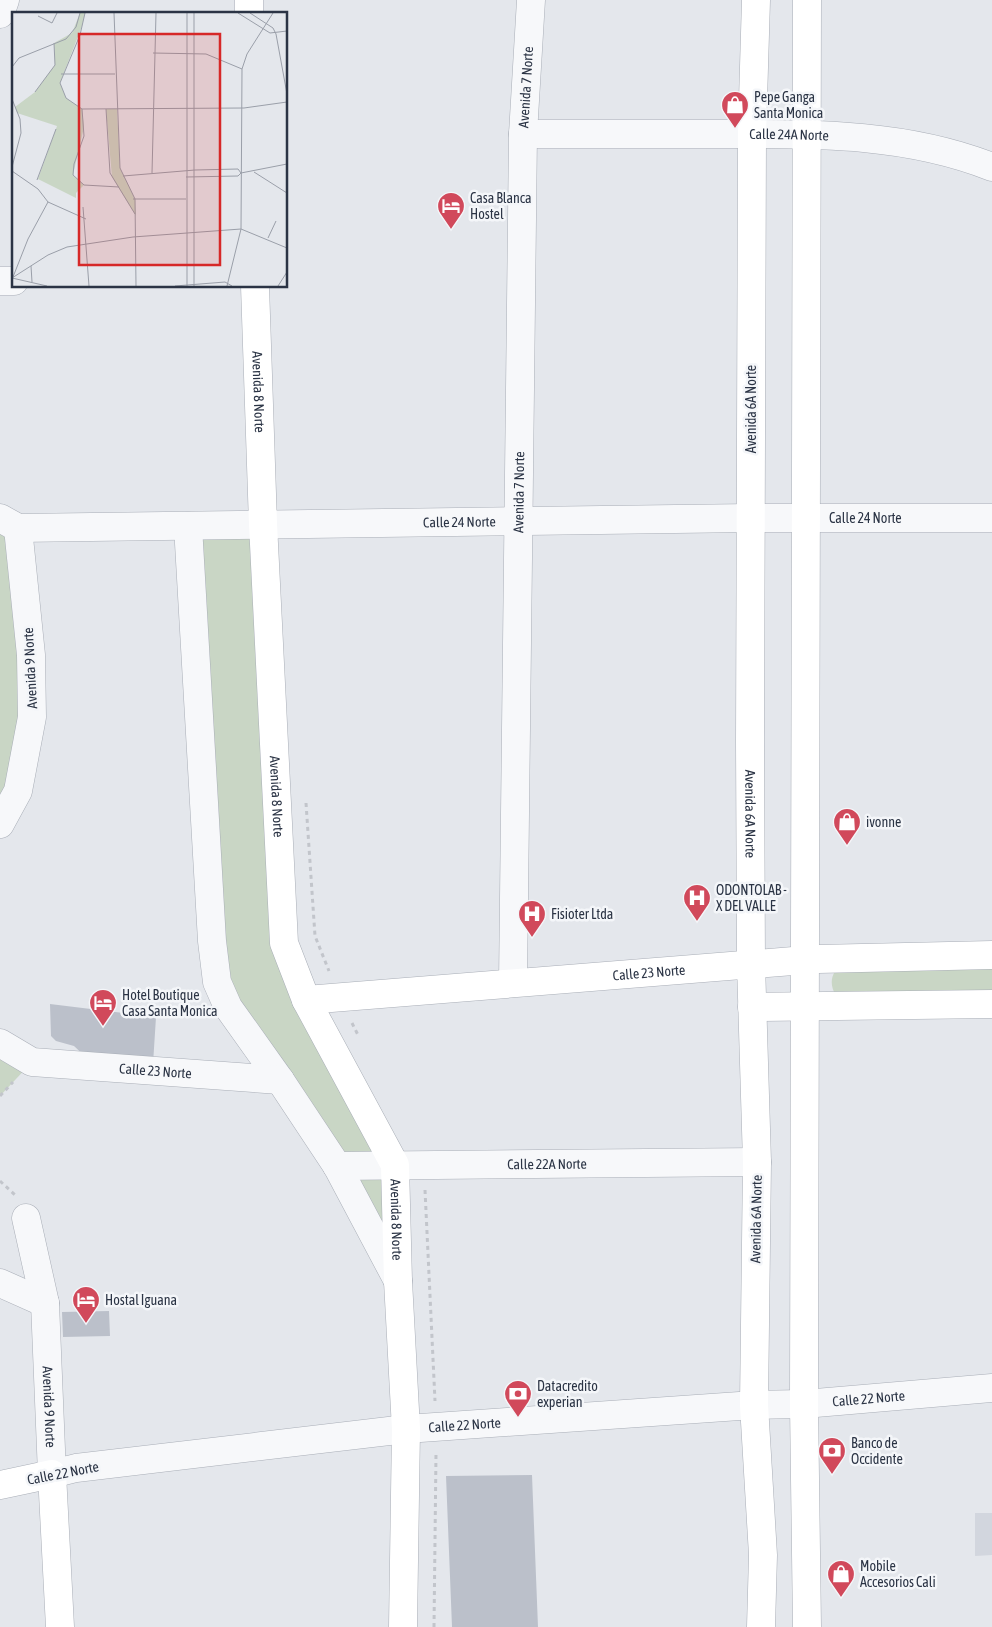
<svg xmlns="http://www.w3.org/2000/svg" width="992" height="1627" font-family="'Asap Condensed',sans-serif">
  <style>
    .built { fill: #d2d6de }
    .green { fill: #c9d6c5 }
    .building { fill: #bbc0ca }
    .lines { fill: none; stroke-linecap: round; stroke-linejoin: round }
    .street-casing { stroke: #a9aeb7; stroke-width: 29 }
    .secondary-casing { stroke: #a9aeb7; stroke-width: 29 }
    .path { stroke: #c2c5cb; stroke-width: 3; stroke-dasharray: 4 4; stroke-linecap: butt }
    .street { stroke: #f7f8fa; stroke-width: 28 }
    .secondary { stroke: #fff; stroke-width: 28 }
    .labels { text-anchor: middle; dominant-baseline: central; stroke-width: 5; stroke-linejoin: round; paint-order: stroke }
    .street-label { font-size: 14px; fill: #2b3445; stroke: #f4f6f9 }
    .poi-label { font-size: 14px; fill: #2b3445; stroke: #f4f6f9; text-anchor: start }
    .inset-road { fill: none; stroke: #9a9fa9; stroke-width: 1 }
    .view { fill: #d62828; fill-opacity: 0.15; stroke: #d62828; stroke-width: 2.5 }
    .inset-edge { fill: none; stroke: #2b3445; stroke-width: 2.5 }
  </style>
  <rect width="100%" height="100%" fill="#e4e7ec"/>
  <path class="built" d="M975,1513h17v42l-17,1z"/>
  <path class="green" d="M0,518l18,10 13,127 -31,169z
    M263,524l21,419 111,222 3,116 -170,-274 -40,-481z
    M992,961v41l-156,-6c-5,-9 -6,-16 -1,-25z
    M0,1043l32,19 -32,34z"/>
  <path class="building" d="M50,1004l106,13 -3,47 -63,-3 -16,-15 -18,-5 -5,-5z
    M109,1311l1,25 -47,1 -1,-25z
    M532,1475l6,152h-86l-6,-151z"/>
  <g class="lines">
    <defs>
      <g id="street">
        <path d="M0,14l5,-14"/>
        <path id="s1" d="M523,134c68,0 135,0 202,0 91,0 181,-1 267,33"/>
        <path d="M0,281h14"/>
        <path id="s2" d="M0,518l18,10 732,-10h242"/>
        <path d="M188,526l24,415 5,41 11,25 52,73 57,86 61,115"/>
        <path d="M0,824l18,-33 14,-74 -1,-62 -13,-127"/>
        <path id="s3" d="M513,983l10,-849 8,-134"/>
        <path id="s4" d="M0,1043l32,19 248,18"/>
        <path id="s5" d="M337,1166l420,-4"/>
        <path id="s6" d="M26,1218l19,85 7,171 24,-6 330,-39 348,-24 50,-1 188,-16"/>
        <path d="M0,1283l45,20"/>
      </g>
      <g id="secondary">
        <path d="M249,0v14"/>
        <path id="s7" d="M756,0l-4,134 -2,607 1,223 6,198 -3,243 9,150 -2,72"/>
        <path id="s8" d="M255,286l8,238 21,419 22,57 89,165 3,116 8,148 -3,198"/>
        <path id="s9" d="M306,1000l512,-41 174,-4"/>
        <path d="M752,1007l240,-3"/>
        <path d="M0,1485l52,-11 8,153"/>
        <path d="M807,1627l-3,-223 3,-1404"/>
      </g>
    </defs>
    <use href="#street" class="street-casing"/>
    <use href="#secondary" class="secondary-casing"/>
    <path class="path" d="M306,803l9,133 14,35
      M352,1023l7,14
      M0,1096l13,-14
      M0,1181l15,14
      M425,1190l10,211
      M434,1627l2,-174"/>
    <use href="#street" class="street"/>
    <use href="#secondary" class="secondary"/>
  </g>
  <defs>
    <symbol id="shop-pin" viewBox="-11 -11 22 30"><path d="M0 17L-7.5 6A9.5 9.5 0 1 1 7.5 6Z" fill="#d1495b" stroke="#f4f6f9"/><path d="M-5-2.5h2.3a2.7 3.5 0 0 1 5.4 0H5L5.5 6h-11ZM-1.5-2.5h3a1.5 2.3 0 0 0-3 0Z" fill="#fff"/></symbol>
    <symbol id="hotel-pin" viewBox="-11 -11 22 30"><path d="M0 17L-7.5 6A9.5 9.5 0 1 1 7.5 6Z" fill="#d1495b" stroke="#f4f6f9"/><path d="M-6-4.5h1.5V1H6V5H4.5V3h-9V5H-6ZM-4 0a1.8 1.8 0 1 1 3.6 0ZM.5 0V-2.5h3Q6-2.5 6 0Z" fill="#fff"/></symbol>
    <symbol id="hospital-pin" viewBox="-11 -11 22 30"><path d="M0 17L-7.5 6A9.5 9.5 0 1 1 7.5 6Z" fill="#d1495b" stroke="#f4f6f9"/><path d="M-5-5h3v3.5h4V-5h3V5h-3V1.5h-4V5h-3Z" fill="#fff"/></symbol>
    <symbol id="bank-pin" viewBox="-11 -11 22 30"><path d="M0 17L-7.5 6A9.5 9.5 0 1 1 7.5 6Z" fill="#d1495b" stroke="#f4f6f9"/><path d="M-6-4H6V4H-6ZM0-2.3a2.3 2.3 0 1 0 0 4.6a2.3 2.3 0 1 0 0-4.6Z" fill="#fff"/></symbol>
  </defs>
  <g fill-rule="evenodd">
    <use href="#shop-pin" x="719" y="89" width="32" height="43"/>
    <use href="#hotel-pin" x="435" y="190" width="32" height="43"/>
    <use href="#shop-pin" x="831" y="806" width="32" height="43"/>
    <use href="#hospital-pin" x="681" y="882" width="32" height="43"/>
    <use href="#hospital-pin" x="516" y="898" width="32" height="43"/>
    <use href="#hotel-pin" x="87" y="987" width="32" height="43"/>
    <use href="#hotel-pin" x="70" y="1284" width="32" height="43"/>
    <use href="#bank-pin" x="502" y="1378" width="32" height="43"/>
    <use href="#bank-pin" x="816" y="1435" width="32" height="43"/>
    <use href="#shop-pin" x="825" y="1558" width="32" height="43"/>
  </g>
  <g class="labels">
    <g class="street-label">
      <text stroke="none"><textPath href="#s3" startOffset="896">Avenida 7 Norte</textPath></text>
      <text stroke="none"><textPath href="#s1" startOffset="266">Calle 24A Norte</textPath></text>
      <text stroke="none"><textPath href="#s8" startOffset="106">Avenida 8 Norte</textPath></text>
      <text transform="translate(751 409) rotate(-90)">Avenida 6A Norte</text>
      <text stroke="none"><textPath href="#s3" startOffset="491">Avenida 7 Norte</textPath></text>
      <text stroke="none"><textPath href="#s2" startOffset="868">Calle 24 Norte</textPath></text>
      <text stroke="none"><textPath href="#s2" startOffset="462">Calle 24 Norte</textPath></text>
      <text transform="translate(30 668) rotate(-93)">Avenida 9 Norte</text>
      <text stroke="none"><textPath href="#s8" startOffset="511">Avenida 8 Norte</textPath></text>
      <text stroke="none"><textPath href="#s7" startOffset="814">Avenida 6A Norte</textPath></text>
      <text stroke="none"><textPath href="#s9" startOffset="344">Calle 23 Norte</textPath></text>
      <text stroke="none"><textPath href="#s4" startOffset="161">Calle 23 Norte</textPath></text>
      <text stroke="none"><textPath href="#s5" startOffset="210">Calle 22A Norte</textPath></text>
      <text transform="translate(756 1219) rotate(-89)">Avenida 6A Norte</text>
      <text stroke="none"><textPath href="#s8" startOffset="961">Avenida 8 Norte</textPath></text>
      <text stroke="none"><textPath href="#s6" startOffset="1079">Calle 22 Norte</textPath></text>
      <text stroke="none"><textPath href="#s6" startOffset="191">Avenida 9 Norte</textPath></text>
      <text stroke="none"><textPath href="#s6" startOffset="674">Calle 22 Norte</textPath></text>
      <text transform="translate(63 1473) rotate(-11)">Calle 22 Norte</text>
    </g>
    <g class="poi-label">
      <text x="754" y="97">Pepe Ganga<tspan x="754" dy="16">Santa Monica</tspan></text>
      <text x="470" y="198">Casa Blanca<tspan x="470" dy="16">Hostel</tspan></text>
      <text x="866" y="822">ivonne</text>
      <text x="716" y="890">ODONTOLAB -<tspan x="716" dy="16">X DEL VALLE</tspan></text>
      <text x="551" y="914">Fisioter Ltda</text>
      <text x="122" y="995">Hotel Boutique<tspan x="122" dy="16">Casa Santa Monica</tspan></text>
      <text x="105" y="1300">Hostal Iguana</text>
      <text x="537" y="1386">Datacredito<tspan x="537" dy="16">experian</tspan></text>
      <text x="851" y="1443">Banco de<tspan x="851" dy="16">Occidente</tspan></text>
      <text x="860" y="1566">Mobile<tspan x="860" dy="16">Accesorios Cali</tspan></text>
    </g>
  </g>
  <g transform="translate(12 12)">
    <rect width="275" height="275" fill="#e4e7ec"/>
    <path d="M68,1h5l-3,13 -22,57 6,15 16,11 2,18 -11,48 11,10 -8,8v5l-38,-19 19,-53 -40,-13 -2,-6 20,-15 20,-27 -1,-22 18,-10zM94,97h11l3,59 15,31 1,17 -24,-39z" fill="#c9d6c5"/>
    <path class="inset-road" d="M73,1l-5,22 -20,48 6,15 16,11 162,-1 43,-6M102,1l6,155 15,31 1,87M182,1v273M226,1l32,20 17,-2M238,1l23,15 3,6 11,60M26,4l14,7 5,-10M141,41l53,1 36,15M0,55l7,-9 47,-19 10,-12 4,-14M49,62h54M23,80l20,-27 -1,-22M0,87l8,20 1,14 -9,34M70,97l2,27 -10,28 -1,11 11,10 35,2M94,97l4,64 25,41M0,159l26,18 10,13 38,17M242,160l33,21M140,161l4,-160M111,164l72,-6 43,-1 3,4M174,165l52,-1 3,-3 46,-9M25,168l19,-51M121,187h53M71,195l6,79M256,226l8,-17M19,254l1,16M1,265l15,-38 20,-37M0,266l36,-23 19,-8 66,-10 108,-8 46,19M0,266l35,8M163,274l50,-4 7,4M175,274v-273M215,274l14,-57 1,-160 5,-15 26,-41M266,274l9,-14"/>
    <path class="view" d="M67,22h141v231h-141z"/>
    <rect width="275" height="275" class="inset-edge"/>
  </g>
</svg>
